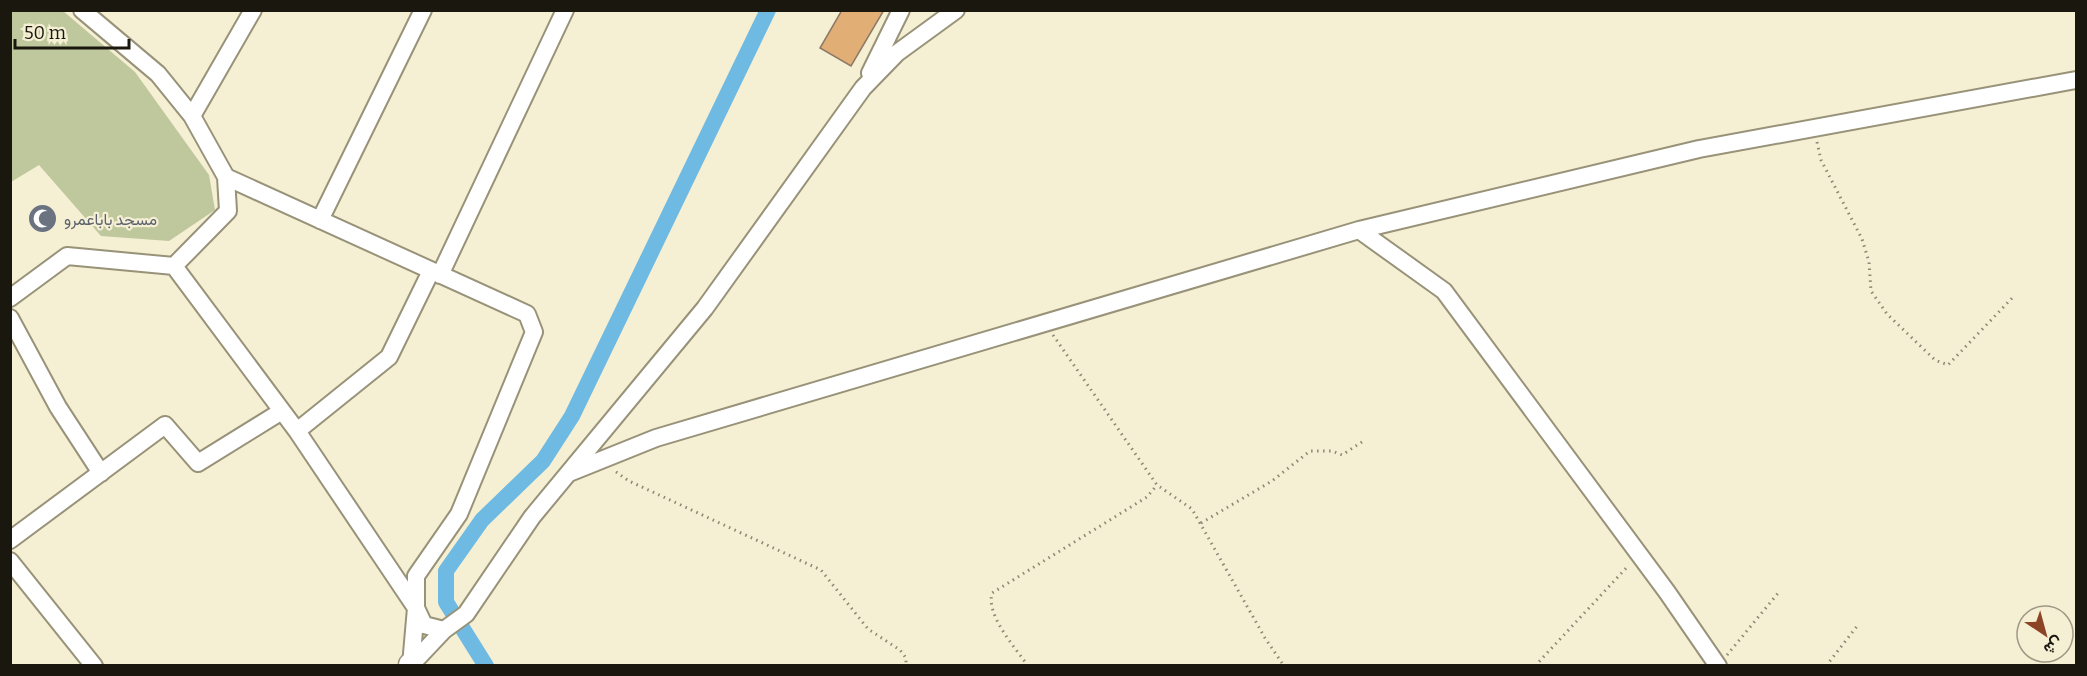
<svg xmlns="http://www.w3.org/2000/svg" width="2087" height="676" font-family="Bitter,Vazirmatn,serif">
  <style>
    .green { fill: #bfc79c }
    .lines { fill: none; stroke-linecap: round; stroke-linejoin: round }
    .canal { stroke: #6ebae2; stroke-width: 16 }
    .building { fill: #e1ae75; stroke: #8c7966; stroke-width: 1.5 }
    .street-casing { stroke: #989279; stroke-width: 20 }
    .secondary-casing { stroke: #989279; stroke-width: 27 }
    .path { stroke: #8c8875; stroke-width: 3; stroke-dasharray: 1.5 4.5; stroke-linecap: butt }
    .street { stroke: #fff; stroke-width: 16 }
    .secondary { stroke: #fff; stroke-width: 24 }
    .labels { text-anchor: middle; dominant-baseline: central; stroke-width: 4.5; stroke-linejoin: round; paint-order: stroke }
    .worship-label { font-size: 16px; fill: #5b616d; stroke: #f5efd4; text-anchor: start }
  </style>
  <rect width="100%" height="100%" fill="#f5efd4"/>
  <path class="green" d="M11,10l52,1 72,61 74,103 6,35 -46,31 -68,-5 -62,-71 -28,17z"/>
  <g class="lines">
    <path class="canal" d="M486,666l-40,-64v-31l36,-51 61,-59 29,-45 196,-406"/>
  </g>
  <path class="building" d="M842,10h42l-33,56 -31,-18z"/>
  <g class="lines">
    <defs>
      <path id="street" d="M82,10l76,64 34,42 34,61
        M870,73l31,-63
        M192,116l61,-106
        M320,220l103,-210
        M1359,230l85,61 223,301 51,74
        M174,266l54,-55 -2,-34 301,137 7,18 -75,182 -43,62v32l8,17 20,5
        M440,275l125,-265
        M10,298l57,-42 107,10 123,165 119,177 -5,57
        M10,318l48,89 43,66
        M297,431l92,-74 42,-86
        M569,473l87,-35 703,-208 340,-81 377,-69
        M10,540l155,-115 33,38 84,-52
        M10,561l84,105
        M410,666l34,-36 22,-16 66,-97 173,-209 158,-220 34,-35 59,-43"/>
      <path id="secondary" d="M411,665v1"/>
    </defs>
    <use href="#street" class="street-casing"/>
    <use href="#secondary" class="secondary-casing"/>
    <path class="path" d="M1817,142l4,18 41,79 7,23 2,29 16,23 48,46 13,5 67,-70
      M1053,335l104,150 35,24 73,129 17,25
      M616,472l13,9 192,89 47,59 32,21 6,8v8
      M1201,523l71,-42 38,-30h22l10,4 23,-15
      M1727,655l52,-63
      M1028,666c-13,-19 -42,-50 -36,-73l155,-96 10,-12
      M1535,666l94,-101
      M1826,666l32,-41"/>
    <use href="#street" class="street"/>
    <use href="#secondary" class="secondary"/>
  </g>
  <defs>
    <symbol id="mosque-disc" viewBox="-11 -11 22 22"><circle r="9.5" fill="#6b7280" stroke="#f5efd4"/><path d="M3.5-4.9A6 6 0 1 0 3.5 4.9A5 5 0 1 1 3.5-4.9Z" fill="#fff"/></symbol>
  </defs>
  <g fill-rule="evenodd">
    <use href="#mosque-disc" x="26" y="202" width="33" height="33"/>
  </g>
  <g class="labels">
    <g class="worship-label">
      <text x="64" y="219">مسجد باباعمرو</text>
    </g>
  </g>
  <rect width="2087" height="676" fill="none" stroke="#1a180e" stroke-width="24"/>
  <g transform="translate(2045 634) rotate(144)"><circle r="28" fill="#f5efd4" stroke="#9d9985" stroke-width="1.5"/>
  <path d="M0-4.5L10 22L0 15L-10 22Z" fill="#8d4425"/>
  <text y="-9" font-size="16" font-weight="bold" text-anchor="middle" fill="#1a180e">ش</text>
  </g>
  <path d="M15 39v9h114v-9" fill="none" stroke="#1a180e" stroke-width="3"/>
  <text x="24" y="39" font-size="18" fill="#1a180e" stroke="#f5efd4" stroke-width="4.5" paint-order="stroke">50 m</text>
</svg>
